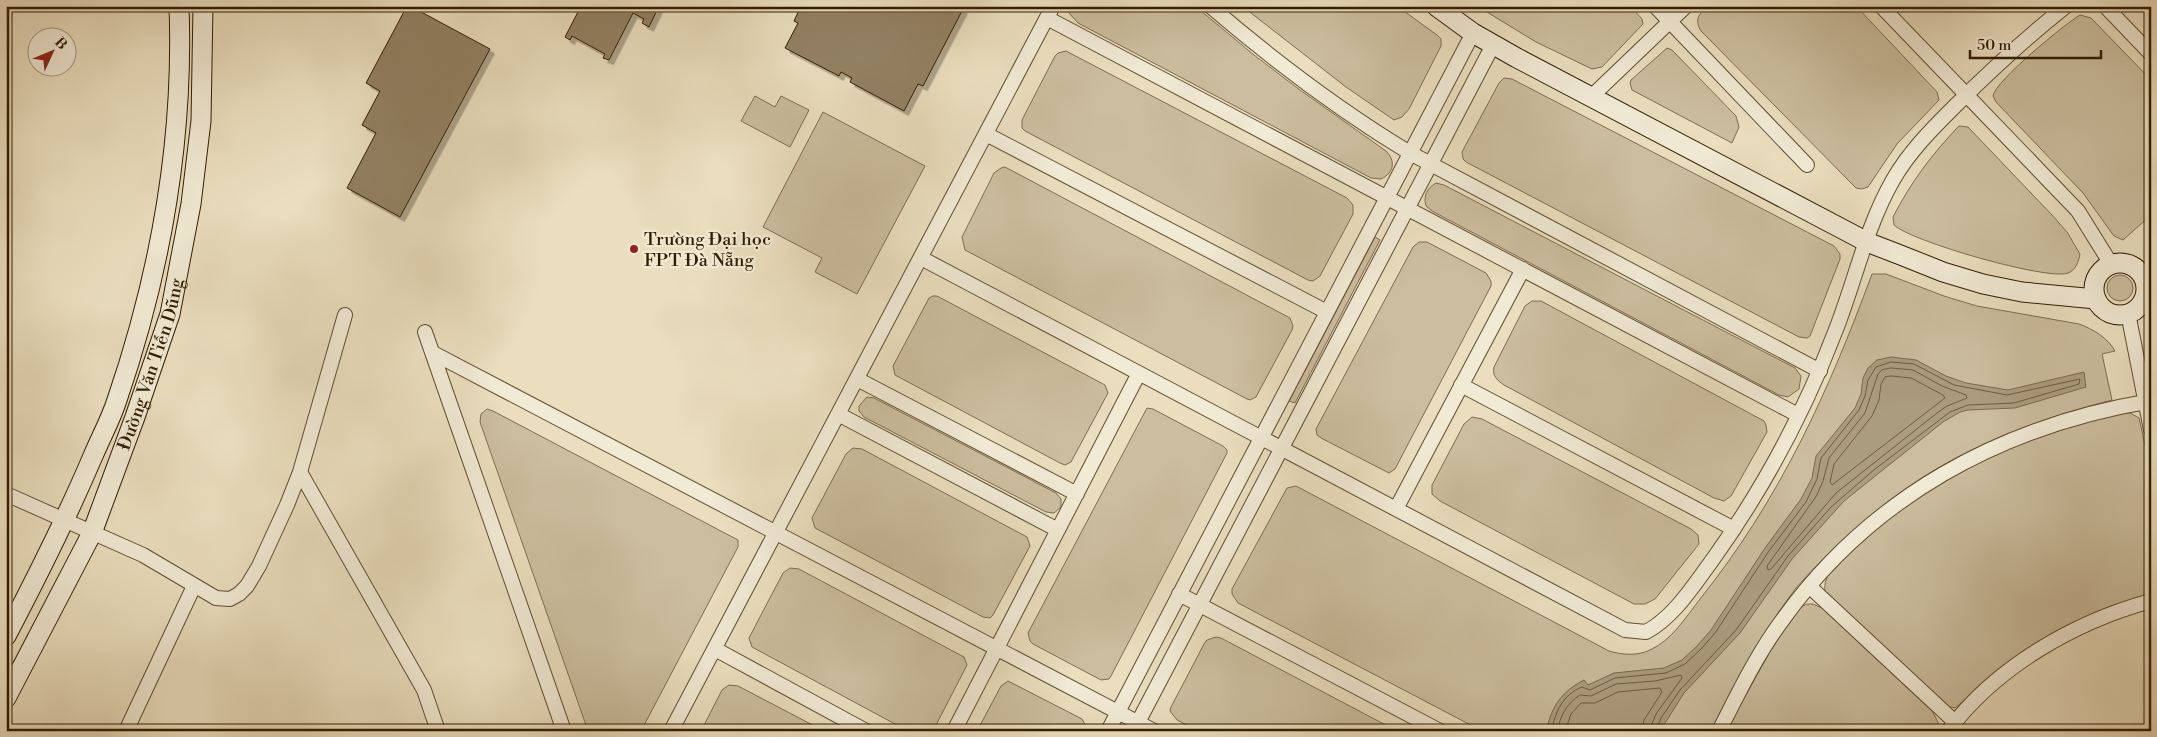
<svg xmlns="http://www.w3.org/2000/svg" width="2157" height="737" font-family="'Libre Bodoni',serif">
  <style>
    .green { fill: #cbbd9e; stroke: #7e6d50 }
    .water { fill: #ab9c7e; stroke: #7b694c }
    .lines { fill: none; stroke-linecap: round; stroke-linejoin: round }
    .shore { stroke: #6e5c40; stroke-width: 1 }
    .building { fill: #928163; stroke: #321d01; filter: url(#shadow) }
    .street-casing { stroke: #604d30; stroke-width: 16 }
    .secondary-casing { stroke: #321d01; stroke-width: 21 }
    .street { stroke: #f1ead5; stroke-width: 14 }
    .secondary { stroke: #f1ead5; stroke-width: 19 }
    .poi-dot { fill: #8f2418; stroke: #f1ead5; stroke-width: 2 }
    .labels { text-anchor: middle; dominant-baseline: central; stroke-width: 4.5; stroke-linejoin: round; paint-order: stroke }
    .poi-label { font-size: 18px; fill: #321d01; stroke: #f1ead5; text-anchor: start }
    .street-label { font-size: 18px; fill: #321d01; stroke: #f1ead5 }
  </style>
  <defs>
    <filter id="shadow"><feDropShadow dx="4.5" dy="4.5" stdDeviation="0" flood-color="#0004"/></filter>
  </defs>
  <rect width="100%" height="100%" fill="#eadebe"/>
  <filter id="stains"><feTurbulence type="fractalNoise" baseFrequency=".004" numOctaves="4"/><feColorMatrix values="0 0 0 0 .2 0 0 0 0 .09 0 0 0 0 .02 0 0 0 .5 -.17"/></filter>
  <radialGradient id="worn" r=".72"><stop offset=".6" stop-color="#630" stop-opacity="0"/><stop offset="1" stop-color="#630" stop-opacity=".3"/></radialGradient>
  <path class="green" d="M1068,6h127l59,49 46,35 86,61c10,10 8,22 -5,28l-10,-1 -293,-155 -9,-10z
    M1242,6h155l40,29 4,4v7l-32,63 -7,8 -8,3 -48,-33z
    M1477,6h153l12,13 1,5 -41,43 -10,2 -56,-27z
    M1707,6h149l81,86 2,8 -42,44 -29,43 -6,2 -6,-1 -155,-157c-7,-11 -2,-17 6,-25z
    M2080,15l11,3 60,62v135l-28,25 -9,-4 -31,-43 -87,-91 -3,-6c2,-15 72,-72 87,-81z
    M1667,48l5,2 64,66 3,11 -7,16 -100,-53 -2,-7 1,-3z
    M1066,51l281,147 6,7v9l-33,62 -7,5 -5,-1 -283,-149 -3,-3v-8l33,-64 3,-3z
    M1504,78l8,1 322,167 6,8v5l-30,77 -3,2 -8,-1 -333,-175 -3,-3 -1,-7 37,-69z
    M755,96l20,11 6,-11 28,14 -19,37 -49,-26z
    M823,112l102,54 -68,128 -42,-22 7,-14 -59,-31z
    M1959,126l9,1 84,88 15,17 13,22c-1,7 -5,17 -12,19 -20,8 -158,-32 -174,-48l-1,-8c18,-35 39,-63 66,-91z
    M1005,167l285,151 3,8 -1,4 -36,67 -6,3 -3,-1 -282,-149 -3,-13 32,-64 7,-5z
    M1436,183l8,2 351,183 6,8 -2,13 -11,8 -9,-2 -347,-184 -6,-5c-3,-10 1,-18 10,-23z
    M1375,237l5,3 -85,163 -6,-2z
    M1419,242h8l59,31 5,8v5l-96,183 -6,4 -68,-35 -4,-3 -1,-6 97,-182z
    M1872,274h14l58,22 33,10 102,18c14,5 29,14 36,27l-13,3 10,46c-108,28 -189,64 -271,142 -15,15 -31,29 -45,46 -34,44 -59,94 -85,143h-229l-244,-128 -6,-9v-5l55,-101 9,-2 313,165c13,4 29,5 41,-1 22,-10 36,-33 50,-51 80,-100 128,-206 172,-325z
    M2107 288a13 13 0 1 1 26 0a13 13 0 1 1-26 0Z
    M933,296h4l168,89 3,8 -37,69 -6,3 -5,-2 -165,-88 -2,-9 36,-68z
    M1532,301h9l223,120 2,4 1,7 -36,64 -7,5 -10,-3 -210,-113c-7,-5 -12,-9 -10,-18l31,-61z
    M867,397l7,1 182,95 5,6v8l-7,6 -8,-1 -182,-95 -5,-6v-5z
    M1147,408l6,1 70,37 4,4v3l-116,223 -2,3 -8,1 -68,-36 -3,-3 -2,-8z
    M487,409l6,2 245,129v7l-97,184h-53l-108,-309 1,-8z
    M2130,413l9,5 12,54v122l-40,12 -49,22 -44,28 -63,52 -8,-2 -122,-115c-3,-18 19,-34 31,-45 62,-56 135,-95 215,-119 19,-6 39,-13 59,-14z
    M1472,417l10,2 209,110 7,6 1,9 -44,55 -10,5h-11l-194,-103 -8,-7v-9l32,-61z
    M853,448l9,1 165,88 3,9 -37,69 -3,3 -7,-1 -168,-89 -3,-10 34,-64z
    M790,568l9,1 165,88 3,8 -34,66h-25l-156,-84 -3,-9 34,-65z
    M1807,604h6l9,4 110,103 6,11v9h-212l47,-85 28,-39z
    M1216,637l5,1 176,93h-199l-21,-11 -7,-9 1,-4 33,-63 3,-4z
    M1008,681l74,38 4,7 -2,5h-107l24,-45z
    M729,685l9,1 86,45h-123l21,-41z"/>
  <path class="water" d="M1891,357l25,3 30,16 20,7 42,7 76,-18 2,15 -71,21 -47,2 -8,2 -17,10 -64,51 -35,28 -52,58 -52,74 -56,60 -24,38h-114c6,-25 15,-39 38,-51l4,5 26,-12 50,-5 18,-8 15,-14 14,-16 54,-82 36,-49 11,-21 4,-22 39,-48 6,-14 2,-16 5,-10 9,-8z"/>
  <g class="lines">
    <path class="shore" d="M1891,368l22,2 29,16 24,9 1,3 -20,8 -10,7 -101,80 -65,76 -3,1 -1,-4 50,-71 6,-14 6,-23 36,-45 13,-39 4,-4z
      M1892,376l19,2 32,17 2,3 -113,87 -2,-3 4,-18 38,-48 7,-16 2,-16 4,-7z
      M1551,731c5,-19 11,-36 31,-44l8,3 25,-12 51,-5 19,-9 16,-15 14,-16 54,-82 37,-49 11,-23 4,-21 38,-48 6,-14 3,-16 8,-13 15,-5 23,2 40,21 53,10 73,-16 -1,5 -65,19 -46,2 -18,7 -75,57 -44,38 -43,49 -52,74 -56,60 -19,28 -5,13
      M1557,731c4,-16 9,-27 23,-36l11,1 25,-12 39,-3 26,-6 1,3 -26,36 -7,17
      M1565,731l6,-17 10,-11h14l23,-11 42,-4 2,4 -18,28 -2,11"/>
  </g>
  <path class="building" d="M407,6h3l80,43 -90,168 -53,-29 29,-55 -14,-8 18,-34 -14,-8z
    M581,6h78l-10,21 -7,-4 2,-4 -11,-6 -24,47 -6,-2 2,-4 -33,-18 -2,4 -5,-3z
    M801,6h158l4,3 -40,77 -5,-2 -14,27 -54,-29 2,-4 -11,-6 -2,4 -54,-28 13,-25 -4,-2z"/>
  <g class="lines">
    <defs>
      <path id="street" d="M1210,6c63,54 129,104 200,147l410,218
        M1655,6l152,159
        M1881,6l197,205 33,53
        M2105,6l46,48
        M1047,18l751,397
        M1592,96l94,-90
        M986,134l341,178
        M921,258l704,372 21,2c28,-15 47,-46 65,-70 51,-71 93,-149 124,-230 20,-50 31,-105 58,-152 16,-28 38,-50 61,-73 36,-36 73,-70 112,-101
        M2128,313l23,117
        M425,332l139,399
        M433,353l721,378
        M857,379l220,115
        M1461,385l273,144
        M838,414l220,116
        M300,472l124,218 14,41
        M6,494l137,61 73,43 14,1 9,-5 8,-8 12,-20 28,-61 13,-33 45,-157
        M1396,509l127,-240
        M1809,586l146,136
        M1179,594l261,137
        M715,649l151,82
        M1134,730l359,-685
        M126,731l68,-145
        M671,731l382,-725
        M954,731l185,-358
        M1108,731l365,-698
        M1719,731c19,-37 37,-75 62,-109 89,-125 220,-196 370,-221
        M1948,731c48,-64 126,-109 203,-130"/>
      <g id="secondary">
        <path d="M1436,6l37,27 44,25 350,184 36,14 40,16 40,12 39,8 74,7"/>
        <circle cx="2120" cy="289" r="26"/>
        <path d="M6,636c31,-59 61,-119 87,-180 8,-19 18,-37 24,-56 43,-126 67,-261 62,-394"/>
        <path id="s1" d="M6,698l86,-165 43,-116 35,-103 21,-110 10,-83 2,-115"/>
      </g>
    </defs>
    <use href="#street" class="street-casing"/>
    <use href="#secondary" class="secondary-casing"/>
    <use href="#street" class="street"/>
    <use href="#secondary" class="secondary"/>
  </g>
  <circle class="poi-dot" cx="634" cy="249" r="5"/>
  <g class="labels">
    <g class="poi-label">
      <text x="644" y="239">Trường Đại học<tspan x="644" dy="21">FPT Đà Nẵng</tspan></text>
    </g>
    <g class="street-label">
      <text stroke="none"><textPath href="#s1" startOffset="365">Đường Văn Tiến Dũng</textPath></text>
    </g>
  </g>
  <rect width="2157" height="737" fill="none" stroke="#eadebe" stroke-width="25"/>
  <rect x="8" y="8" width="2142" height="722" fill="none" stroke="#321d01" stroke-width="2.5"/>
  <rect x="12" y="12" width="2132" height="712" fill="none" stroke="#321d01"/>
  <g transform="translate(52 52) rotate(46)"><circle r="24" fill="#f1ead5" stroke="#a59880"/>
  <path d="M0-4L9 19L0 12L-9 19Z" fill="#8f2418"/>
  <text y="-8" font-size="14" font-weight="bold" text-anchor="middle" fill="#321d01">B</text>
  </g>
  <path d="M1970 50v8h131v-8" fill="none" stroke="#321d01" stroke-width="2.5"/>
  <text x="1977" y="50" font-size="15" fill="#321d01" stroke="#f1ead5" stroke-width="4" paint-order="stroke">50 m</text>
  <rect width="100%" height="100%" filter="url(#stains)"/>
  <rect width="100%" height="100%" fill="url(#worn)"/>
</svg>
